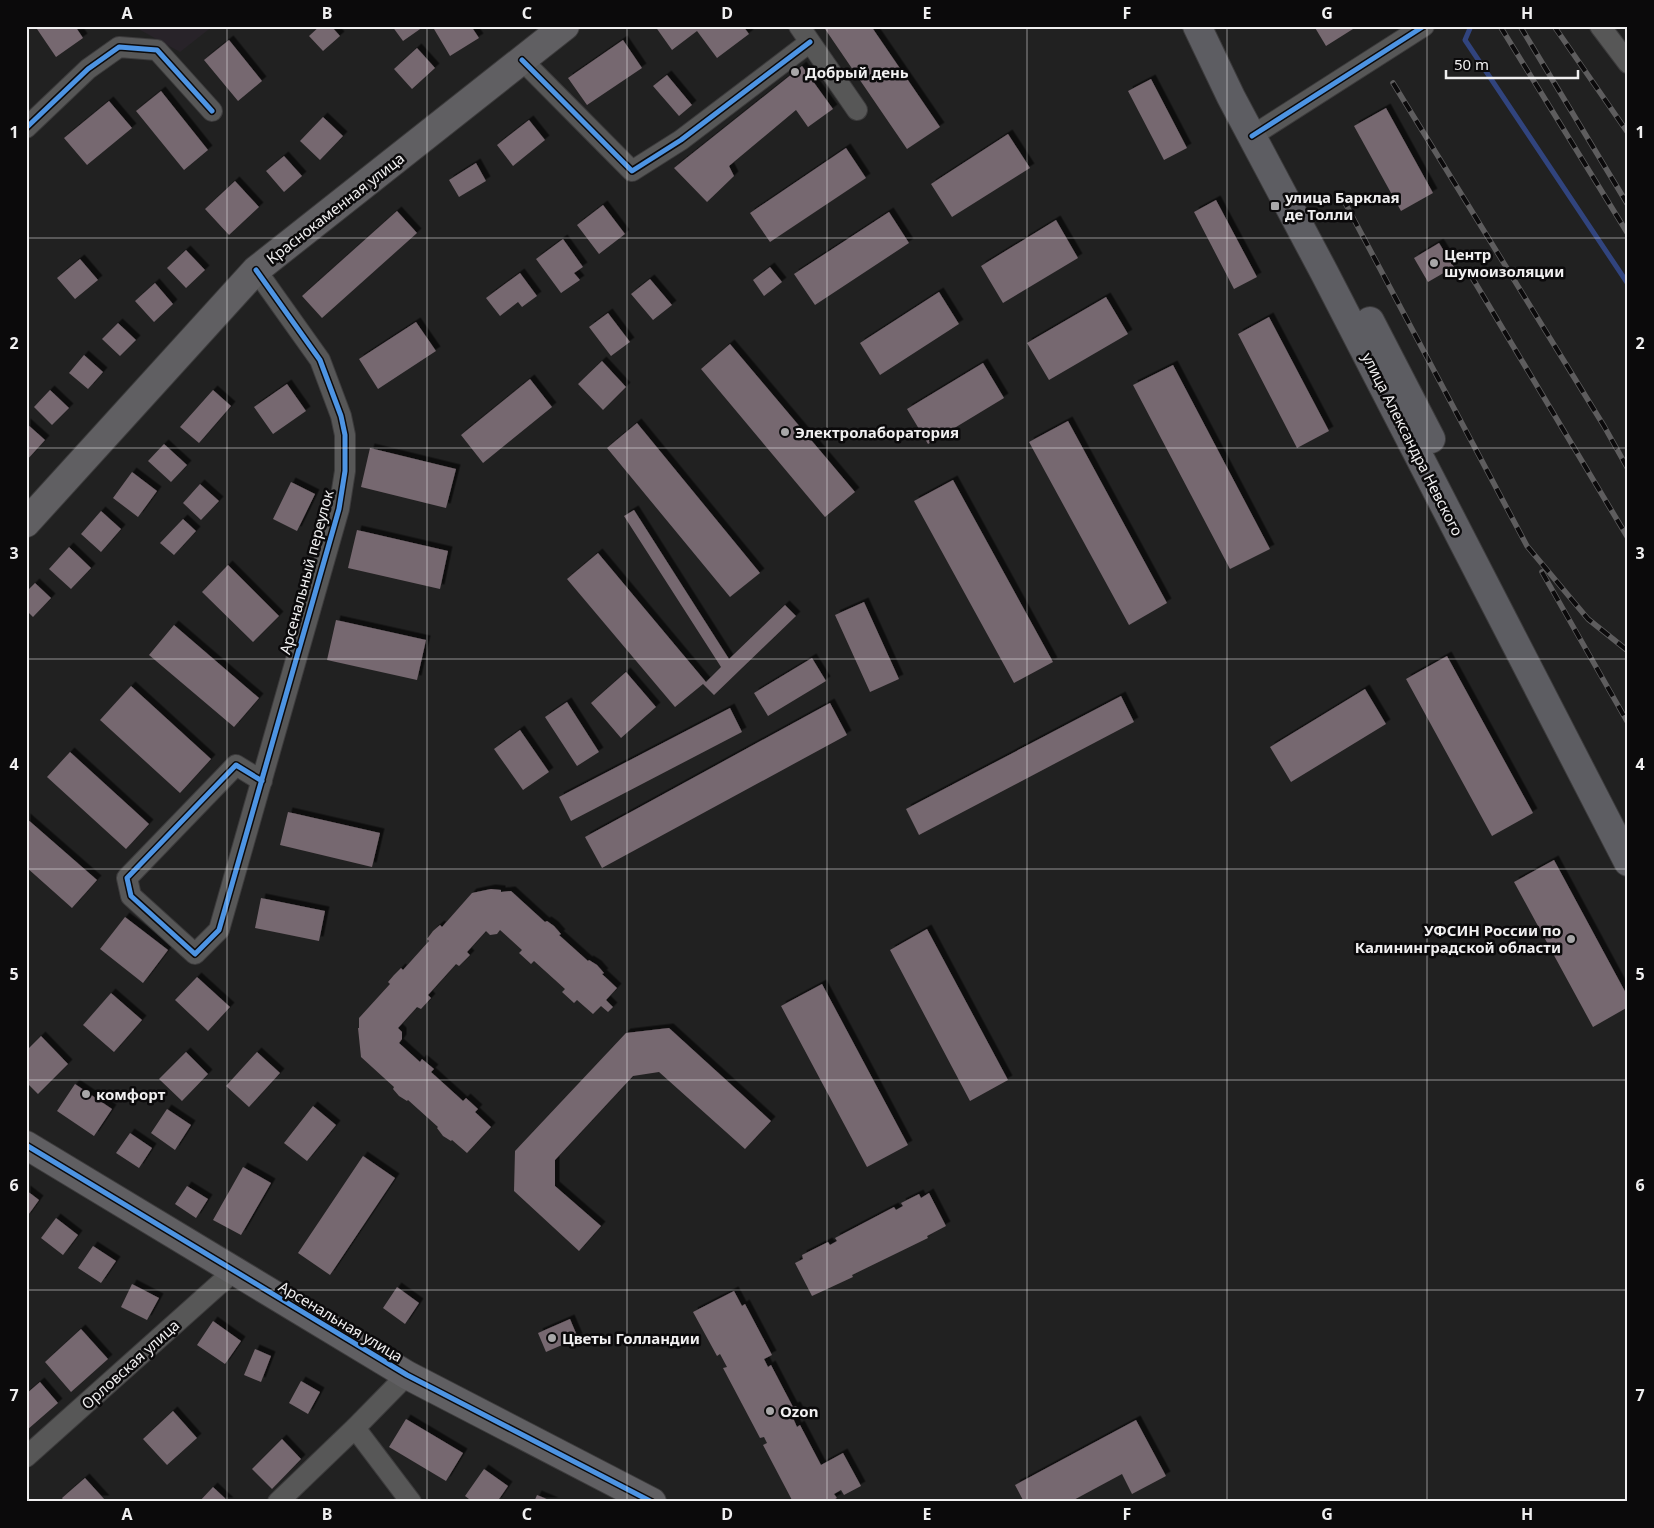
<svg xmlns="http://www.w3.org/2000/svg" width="1654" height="1528" font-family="'Noto Sans',sans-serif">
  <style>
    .built { fill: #282329 }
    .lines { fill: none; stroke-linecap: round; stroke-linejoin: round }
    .stream { stroke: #31447e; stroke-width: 5 }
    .building { fill: #76676f; filter: url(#shadow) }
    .street-casing { stroke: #3c3b3c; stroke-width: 22 }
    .secondary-casing { stroke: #3c3b3c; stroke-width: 30 }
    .primary-casing { stroke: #3c3b3c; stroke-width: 30 }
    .street { stroke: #575757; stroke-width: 20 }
    .secondary { stroke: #605f62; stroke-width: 28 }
    .primary { stroke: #5d5d62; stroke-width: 28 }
    .rail-casing { stroke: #5e5d5e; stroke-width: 5.5 }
    .rail { stroke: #0b0a0b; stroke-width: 4; stroke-dasharray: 11; stroke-linecap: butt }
    .cycleway-casing { stroke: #0b0a0b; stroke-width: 8 }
    .cycleway { stroke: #4d94e3; stroke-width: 5 }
    .grid { fill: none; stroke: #f0eff0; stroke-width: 1; stroke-opacity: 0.55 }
    .poi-dot { fill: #a8a7a8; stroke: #0b0a0b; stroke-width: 2 }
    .labels { text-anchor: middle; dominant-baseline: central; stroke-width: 5; stroke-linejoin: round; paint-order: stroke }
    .poi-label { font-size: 15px; font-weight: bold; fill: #f0eff0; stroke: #0b0a0b; text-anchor: start }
    .street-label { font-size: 15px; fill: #f0eff0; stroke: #0b0a0b }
    .neatline { fill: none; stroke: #f0eff0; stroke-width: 2 }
    .grid-label { font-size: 16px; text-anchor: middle; font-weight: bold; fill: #f0eff0 }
  </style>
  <defs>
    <filter id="shadow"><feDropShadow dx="4.5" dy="-4.5" stdDeviation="0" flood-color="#0009"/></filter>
  </defs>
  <rect width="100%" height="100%" fill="#212121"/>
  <path class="built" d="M133,26h80l-33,26z"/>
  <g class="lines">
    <path class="stream" d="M1471,26l-6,14 163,244"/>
  </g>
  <path class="building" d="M42,26h33l8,12 -27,19 -19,-28z
    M320,26h11l9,10 -17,15 -14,-15z
    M392,26h30l1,1 -20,14z
    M438,26h33l8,12 -29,18 -16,-27z
    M655,26h88l6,8 -32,24 -20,-27 -25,19z
    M823,26h48l69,101 -33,22z
    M1314,26h37l2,3 -27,17z
    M229,40l33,41 -24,20 -34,-41z
    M623,40l19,28 -55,37 -19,-27z
    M417,48l18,20 -23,21 -18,-20z
    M802,66l31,43 -25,18 -12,-17 -67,56 5,10 -27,26 -33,-34z
    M667,75l25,30 -13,11 -26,-30z
    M1151,79l36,69 -23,12 -36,-69z
    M161,91l47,59 -24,20 -48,-59z
    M109,101l23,27 -45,37 -23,-27z
    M1386,108l47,85 -32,18 -47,-85z
    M323,117l20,19 -23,24 -20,-19z
    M529,120l16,20 -32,26 -16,-21z
    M1008,134l22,34 -78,49 -21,-33z
    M846,148l20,30 -96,64 -20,-29z
    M284,156l18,20 -18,16 -18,-21z
    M476,163l10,18 -27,16 -10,-17z
    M235,181l24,26 -30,28 -24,-26z
    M1216,200l41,77 -23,12 -40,-77z
    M603,205l22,29 -26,20 -22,-29z
    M397,211l20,22 -95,85 -20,-22z
    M889,212l20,31 -94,62 -21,-31z
    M1056,220l22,38 -75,45 -22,-37z
    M563,239l20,28 -9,6 6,7 -19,13 -25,-34z
    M1439,243l15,24 -26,15 -14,-24z
    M186,250l19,20 -19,18 -19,-20z
    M80,259l18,21 -23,19 -18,-21z
    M770,267l12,15 -18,14 -11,-16z
    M520,273l17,23 -15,11 -4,-5 -18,14 -14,-18z
    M650,279l22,26 -19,15 -22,-26z
    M155,283l18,21 -19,18 -19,-21z
    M939,292l20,32 -79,51 -20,-32z
    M1106,297l22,37 -79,46 -22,-37z
    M608,313l22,29 -19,14 -22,-29z
    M1269,317l60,114 -32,17 -59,-114z
    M416,322l20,29 -58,38 -19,-30z
    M118,323l18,17 -16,16 -18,-17z
    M730,344l125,148 -30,25 -124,-148z
    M84,355l19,17 -15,17 -19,-16z
    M602,361l24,26 -23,23 -25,-26z
    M983,363l21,35 -76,46 -21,-35z
    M1173,365l97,184 -40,20 -97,-184z
    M530,379l22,28 -69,56 -22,-28z
    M287,384l19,27 -33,23 -19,-27z
    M50,390l19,18 -17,17 -18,-18z
    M213,390l18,16 -32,37 -19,-16z
    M1068,421l99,182 -38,22 -100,-183z
    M26,423l19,17 -19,21z
    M637,423l123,150 -30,24 -123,-149z
    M164,444l23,21 -16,17 -23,-21z
    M370,448l86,21 -10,39 -85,-21z
    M132,472l25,19 -19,26 -25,-19z
    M953,480l100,182 -39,21 -100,-182z
    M291,482l24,12 -18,37 -24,-12z
    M200,484l19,17 -18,19 -18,-17z
    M634,510l95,149 56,-54 11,11 -82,79 -11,-11 -28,23 -108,-128 31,-26 108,129 15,-15 -97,-151z
    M101,511l20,18 -20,23 -20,-18z
    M183,519l13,12 -22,24 -14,-12z
    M357,530l91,21 -8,38 -92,-21z
    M69,547l22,21 -20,21 -22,-20z
    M228,565l51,51 -26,26 -51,-50z
    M35,583l16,15 -18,19 -7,-7v-18z
    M864,602l35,77 -29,13 -35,-77z
    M336,620l90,20 -9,40 -90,-20z
    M174,625l85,73 -25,29 -85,-72z
    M1447,656l86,157 -41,23 -86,-157z
    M812,658l14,23 -58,35 -14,-23z
    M626,672l30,35 -35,31 -30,-35z
    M131,686l80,73 -31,34 -80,-73z
    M1365,689l21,35 -95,58 -21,-35z
    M1121,696l13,26 -215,113 -13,-26z
    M567,702l32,50 -22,14 -32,-49z
    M830,703l17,32 -245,133 -17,-31z
    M730,708l12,24 -171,89 -12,-24z
    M520,730l29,42 -26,18 -29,-41z
    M70,752l79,72 -23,25 -79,-72z
    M288,812l92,21 -8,34 -92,-22z
    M26,818l71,62 -25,28 -46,-41z
    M1554,860l74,137v10l-35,20 -79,-145z
    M491,889l10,1v2l10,-1 34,31 2,-1 7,5 7,8 -2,1 29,26 1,-1 8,5 7,8 -2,1 15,14 -11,12 7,7 -5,5 -7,-6 -8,8 -16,-14 -3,3 -12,-11 3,-3 -31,-28 -3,3 -12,-11 3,-3 -22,-20 -3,4 -7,1 -4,-4 -19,21 3,3 -11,11 -3,-2 -28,31 3,3 -10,11 -4,-2 -19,21 4,4v7l-3,4 21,19 2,-3 12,10 -3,3 32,29 3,-3 12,11 -3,3 16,15 -24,26 -15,-13 -1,1 -8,-5 -6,-8 1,-1 -30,-27 -1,1 -8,-5 -6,-7 1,-2 -33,-30 -3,-29h1v-10l31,-34 -2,-2 6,-7 7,-7 2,2 26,-29 -2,-2 6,-8 7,-6 2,2 30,-34z
    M261,898l64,13 -6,30 -64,-13z
    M125,917l43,33 -25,33 -43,-34z
    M927,929l81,151 -38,21 -80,-151z
    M197,977l33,30 -22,24 -33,-31z
    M822,984l86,161 -41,22 -86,-161z
    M111,993l31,27 -28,32 -31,-27z
    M669,1028l102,93 -26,28 -86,-77 -26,4 -78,84v26l46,40 -22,25 -65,-60 1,-40 111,-118z
    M41,1036l27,28 -30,30 -12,-12v-31z
    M186,1052l22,22 -26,27 -23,-22z
    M257,1052l23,21 -31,34 -23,-21z
    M75,1084l37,25 -18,27 -37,-25z
    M313,1106l23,19 -29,36 -23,-18z
    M167,1109l24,16 -16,25 -24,-17z
    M130,1133l22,15 -13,20 -23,-15z
    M363,1156l32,22 -65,97 -32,-22z
    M243,1167l28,16 -30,52 -28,-15z
    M187,1186l21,13 -12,19 -21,-14z
    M26,1190l13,10 -13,18z
    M929,1193l17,33 -19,10 1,2 -76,37 1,2 -41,19 -17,-33 8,-4 -1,-4 26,-13 2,3 7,-4 -2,-3 59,-31 2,3 7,-4 -2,-3 18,-9 2,4z
    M56,1218l22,17 -15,20 -22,-17z
    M93,1246l23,15 -15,22 -23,-15z
    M132,1284l27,14 -12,22 -26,-13z
    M397,1287l22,16 -14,21 -22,-16z
    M734,1291l8,15 3,-2 27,51 -8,4 4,8 3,-2 22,42 3,-1 4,8 -7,4 4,9 3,-2 21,40 22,-12 18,33 -17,9 -3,-5 -7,4 3,4 -7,4h-37l-30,-57 4,-2 -3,-6 -4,1 -37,-70 4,-1 -7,-13 -3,2 -24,-44z
    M570,1319l8,19 -32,14 -8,-19z
    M213,1321l28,20 -16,23 -28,-19z
    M81,1329l27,30 -37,33 -26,-30z
    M255,1349l16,7 -10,26 -17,-7z
    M301,1381l19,11 -12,22 -19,-11z
    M40,1382l18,21 -31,27 -1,-36z
    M173,1411l24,27 -30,27 -24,-26z
    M406,1419l57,34 -17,28 -57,-34z
    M1136,1420l30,56 -34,18 -10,-20 -52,28h-46l-9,-17z
    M282,1439l19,20 -29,30 -20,-20z
    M484,1469l24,17 -11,16h-24l-8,-6z
    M85,1478l20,22 -40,2 -3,-4z
    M213,1487l16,15h-30z
    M537,1495l17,7h-20z"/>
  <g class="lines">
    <defs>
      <path id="street" d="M799,26l58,84
        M1600,26l28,37
        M522,60l110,111 49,-31 129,-98
        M26,128l62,-59 31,-22 38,3 55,61
        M1252,136l172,-110
        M256,270l64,90 21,56 4,19v36l-6,38 -120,421 -24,24 -64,-58 -4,-18 109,-113 26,16
        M355,1428l56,74
        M26,1457l208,-186
        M278,1502l77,-74 52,-53"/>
      <path id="secondary" d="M26,523l230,-253 309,-244
        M26,1145l381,230 245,127"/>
      <path id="primary" d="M1197,26l34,71 93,175 304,590
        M1370,321l61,118"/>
    </defs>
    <use href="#street" class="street-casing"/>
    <use href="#secondary" class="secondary-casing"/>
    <use href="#primary" class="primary-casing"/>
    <use href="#street" class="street"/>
    <use href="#secondary" class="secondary"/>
    <use href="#primary" class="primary"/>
    <defs>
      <path id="rail" d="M1500,26l128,208
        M1520,26l108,179
        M1554,26l74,107
        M1393,83l211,343 24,43
        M1342,197l185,349 61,73 40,32
        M1470,274l158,264
        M1542,572l86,151"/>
    </defs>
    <use href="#rail" class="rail-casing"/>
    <use href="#rail" class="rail"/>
    <defs>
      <path id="cycleway" d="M522,60l110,111 49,-31 129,-98
        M26,128l62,-59 31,-22 38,3 55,61
        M1252,136l172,-110
        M256,270l64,90 21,56 4,19v36l-6,38 -120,421 -24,24 -64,-58 -4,-18 109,-113 26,16
        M26,1145l381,230 245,127"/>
    </defs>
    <use href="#cycleway" class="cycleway-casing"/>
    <use href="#cycleway" class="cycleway"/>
  </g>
  <path class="grid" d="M227,26v1476M427,26v1476M627,26v1476M827,26v1476M1027,26v1476M1227,26v1476M1427,26v1476M26,238h1602M26,448h1602M26,659h1602M26,869h1602M26,1080h1602M26,1290h1602"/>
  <g class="poi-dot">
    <circle cx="795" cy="72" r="5"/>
    <rect x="1270" y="201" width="10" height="10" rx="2.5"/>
    <circle cx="1434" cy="263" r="5"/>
    <circle cx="785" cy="432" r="5"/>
    <circle cx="1571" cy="939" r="5"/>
    <circle cx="86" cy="1094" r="5"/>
    <circle cx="552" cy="1338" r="5"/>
    <circle cx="770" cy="1411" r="5"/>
  </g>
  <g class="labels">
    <g class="poi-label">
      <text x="805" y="72">Добрый день</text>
      <text x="1285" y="197">улица Барклая<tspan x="1285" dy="17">де Толли</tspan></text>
      <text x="1444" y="254">Центр<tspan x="1444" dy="17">шумоизоляции</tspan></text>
      <text x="795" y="432">Электролаборатория</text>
      <text x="1561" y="930" text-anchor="end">УФСИН России по<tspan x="1561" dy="17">Калининградской области</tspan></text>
      <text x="96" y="1094">комфорт</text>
      <text x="562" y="1338">Цветы Голландии</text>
      <text x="780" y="1411">Ozon</text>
    </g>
    <g class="street-label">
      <text transform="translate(335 208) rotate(-38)">Краснокаменная улица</text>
      <text transform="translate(1413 444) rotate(63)">улица Александра Невского</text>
      <text transform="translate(306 572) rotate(-75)">Арсенальный переулок</text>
      <text transform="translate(341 1321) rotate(31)">Арсенальная улица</text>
      <text transform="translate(130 1364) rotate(-42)">Орловская улица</text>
    </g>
  </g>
  <rect width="1654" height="1528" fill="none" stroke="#0b0a0b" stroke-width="55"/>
  <path d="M1446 70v8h132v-8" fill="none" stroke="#f0eff0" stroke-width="2.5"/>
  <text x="1454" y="70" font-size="15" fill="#f0eff0" stroke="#0b0a0b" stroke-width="4" paint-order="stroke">50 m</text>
  <rect x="28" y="28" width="1598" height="1472" class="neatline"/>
  <g class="grid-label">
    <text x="127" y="19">A</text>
    <text x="327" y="19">B</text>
    <text x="527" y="19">C</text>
    <text x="727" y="19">D</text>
    <text x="927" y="19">E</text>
    <text x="1127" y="19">F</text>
    <text x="1327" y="19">G</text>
    <text x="1527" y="19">H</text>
    <text x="14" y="138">1</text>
    <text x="1640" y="138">1</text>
    <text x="14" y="349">2</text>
    <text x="1640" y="349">2</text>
    <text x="14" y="559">3</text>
    <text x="1640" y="559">3</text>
    <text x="14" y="770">4</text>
    <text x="1640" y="770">4</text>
    <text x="14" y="980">5</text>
    <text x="1640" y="980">5</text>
    <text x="14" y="1191">6</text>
    <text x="1640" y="1191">6</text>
    <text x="14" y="1401">7</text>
    <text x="1640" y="1401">7</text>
    <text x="127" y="1520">A</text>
    <text x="327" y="1520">B</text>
    <text x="527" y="1520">C</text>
    <text x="727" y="1520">D</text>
    <text x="927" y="1520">E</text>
    <text x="1127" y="1520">F</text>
    <text x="1327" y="1520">G</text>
    <text x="1527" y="1520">H</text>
  </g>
</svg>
